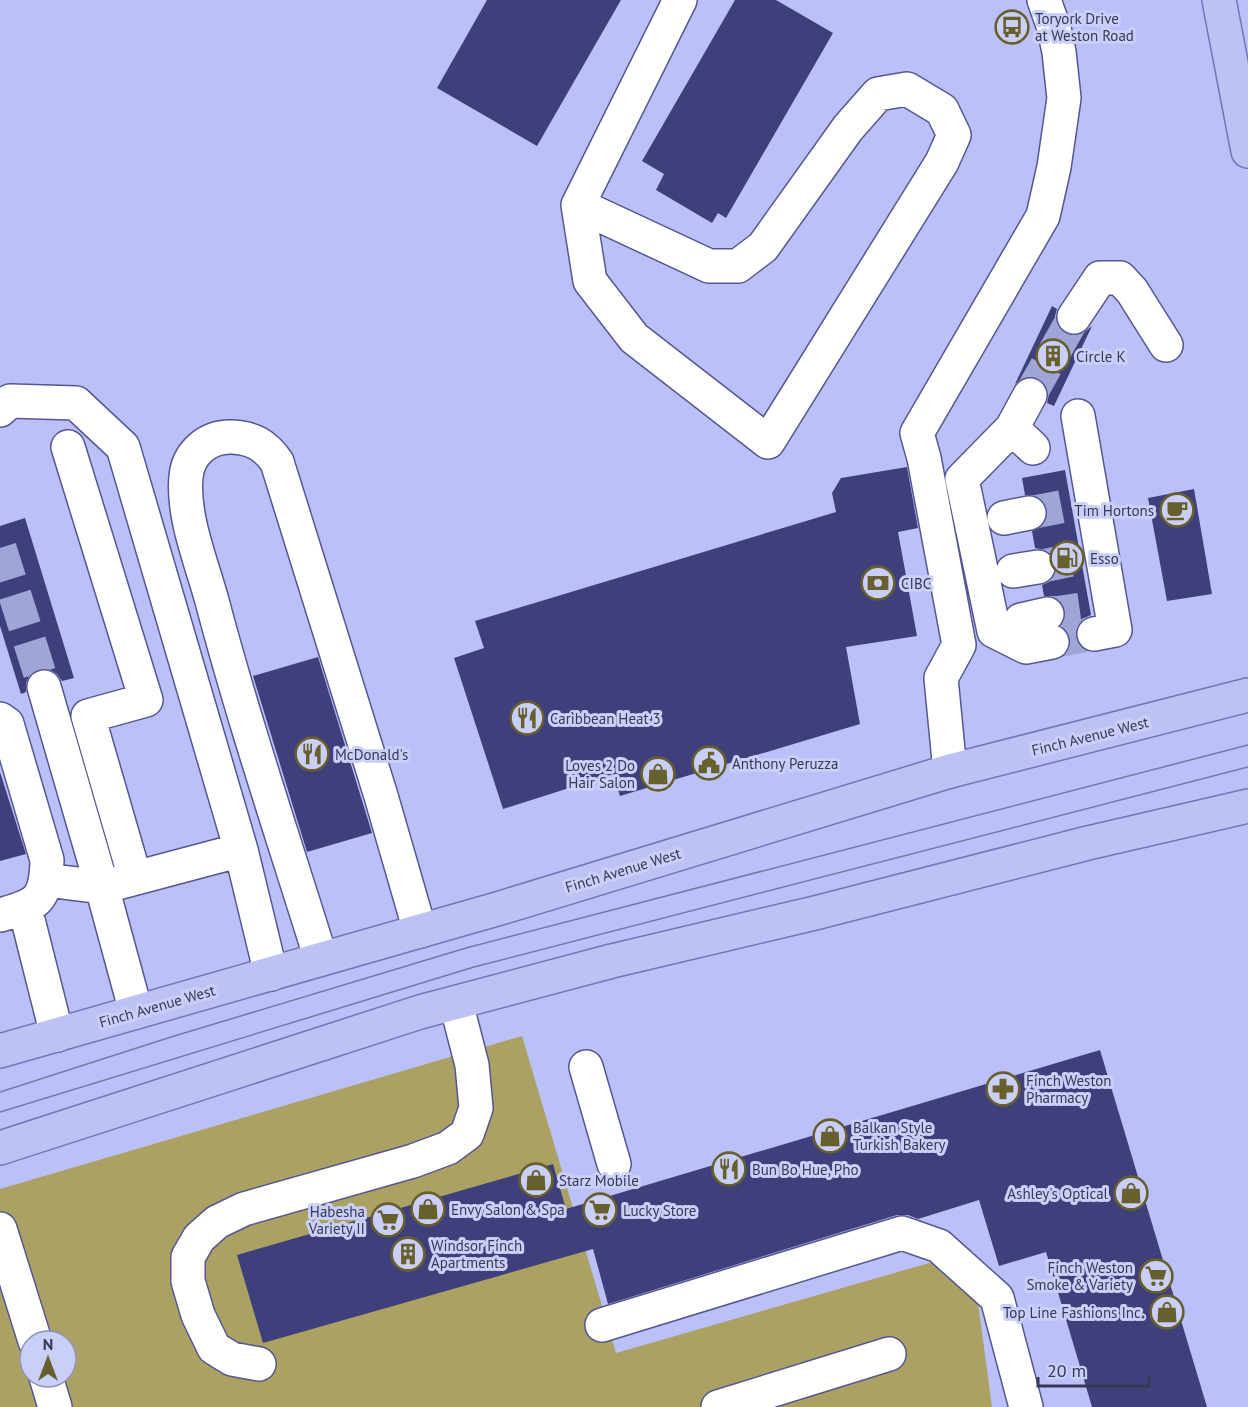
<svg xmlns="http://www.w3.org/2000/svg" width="1248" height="1407" font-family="'PT Sans',sans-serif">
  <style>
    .green { fill: #aaa163; fill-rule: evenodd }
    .building { fill: #3f407b }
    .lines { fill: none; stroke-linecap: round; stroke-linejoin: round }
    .minor-tunnel { stroke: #a0a5d7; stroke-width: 33; stroke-dasharray: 33 16; stroke-linecap: butt }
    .minor-casing { stroke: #545793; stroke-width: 36 }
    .major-casing { stroke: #7276b6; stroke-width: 36 }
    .minor { stroke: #fff; stroke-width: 33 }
    .major { stroke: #bec1f3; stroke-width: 33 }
    .tram { stroke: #7679a3; stroke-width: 1.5 }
    .labels { text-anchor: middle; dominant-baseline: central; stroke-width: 6; stroke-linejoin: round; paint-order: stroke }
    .poi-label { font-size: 15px; fill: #363854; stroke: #cacff9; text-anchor: start }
    .street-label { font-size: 15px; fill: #363854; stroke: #cacff9 }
  </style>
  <rect width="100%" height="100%" fill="#bbc0f8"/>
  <path class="green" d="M522,1036l94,317 355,-102 21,156h-992v-218zM30,1341h36v36h-36z"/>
  <path class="building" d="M487,0h134l-84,146 -100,-58z
    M735,0h41l57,33 -107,185 -8,-5 -6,10 -56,-33 8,-16 -22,-13z
    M1052,306l5,3 -2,7 2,9 7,8 9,3 9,-2 10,-8 -38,80 -7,-3 2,-9 -3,-8 -7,-7 -10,-3 -8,3 -6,5z
    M907,467l11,61 -20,4 19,104 -71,11 14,77 -240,72 -7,-22 -110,35 -49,-151 30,-10 -9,-27 361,-109 -4,-19 9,-15z
    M1065,470l26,145 -9,4 -5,8 -1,10 3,8 -9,2v-9l-4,-8 -5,-4 4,-7v-10l-5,-8 -7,-5h-9l-2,-11 7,-3 6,-8 1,-11 -3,-7 -8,-6 -10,-2 -3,-17 9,-4 6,-7v-11l-4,-8 -7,-6h-11l-3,-17z
    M1194,489l18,105 -45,7 -19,-103z
    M25,518l49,160 -12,3 -5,-7 -8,-5h-11l-8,5 -4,9v9l-5,2 -21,-68v-100z
    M318,657l54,176 -65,19 -54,-176z
    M0,772l26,82 -26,7z
    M1100,1050l107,357h-115l-46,-155 -47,14 -20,-66 -61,19 -10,-4h-11l-289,89 -15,-55 -330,94 -26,-88 316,-91 13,45z"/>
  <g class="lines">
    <path class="minor-tunnel" d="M1030,395l44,-78
      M1029,513l42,-8
      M0,548l44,139
      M1038,567l43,-9
      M1047,614l43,-6
      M1052,642l42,-8"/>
    <defs>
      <path id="minor" d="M578,205l131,61h29l25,-19 85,-119 30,-34 29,-5 35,21 12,25 -12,27 -174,280 -134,-104 -44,-57 -12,-76 102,-205
        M1074,317l26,-39h20l12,13 34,54
        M1030,395l-18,33 -50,51 32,152 32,16 26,-5
        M0,410l10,-9 66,2 47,44 118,403 30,124
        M1078,416l37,214 -21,4
        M1012,428l21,20
        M68,447l78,253 -58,16 47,162
        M1004,518l25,-5
        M1013,571l25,-4
        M1021,620l26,-6
        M44,687l58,200 34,125
        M0,719l7,5 40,136c-1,40 -9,45 -47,55
        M950,771l-9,-93 18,-33 -35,-187 -7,-25 126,-217 11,-49 10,-69 -5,-46 -5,-24 -10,-28
        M46,880l56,7 139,-37
        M25,908l32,127
        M321,959c-37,-119 -77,-237 -109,-358 -10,-37 -30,-85 -26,-124 2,-24 22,-41 46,-40 21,1 33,8 45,25l104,334 39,135
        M586,1067l28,97
        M0,1229l35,112
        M602,1325l300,-92 37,13 58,52 29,109
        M259,1364l-27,-5 -18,-11 -16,-33 -10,-34v-24l11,-19 18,-16 27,-13 169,-48 35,-13 19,-14 9,-26 -4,-43 -16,-62
        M46,1377l9,30
        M718,1407l171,-53"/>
      <path id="major" d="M1219,0l29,151
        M0,1051l497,-142 453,-138 298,-76
        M0,1148l420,-136 192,-51 203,-48 273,-70 160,-37"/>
    </defs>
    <use href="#minor" class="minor-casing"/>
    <use href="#major" class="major-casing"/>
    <use href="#minor" class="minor"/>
    <use href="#major" class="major"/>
    <path class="tram" d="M0,1092l171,-55 295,-89 782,-203
      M0,1112l474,-145 774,-200"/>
  </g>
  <defs>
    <symbol id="bus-ring" viewBox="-11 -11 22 22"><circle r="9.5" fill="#cacff9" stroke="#675f2c" stroke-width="1.5"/><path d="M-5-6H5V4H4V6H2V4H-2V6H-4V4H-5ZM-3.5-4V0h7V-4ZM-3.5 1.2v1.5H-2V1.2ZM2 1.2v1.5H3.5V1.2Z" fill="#675f2c"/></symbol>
    <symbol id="building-ring" viewBox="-11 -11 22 22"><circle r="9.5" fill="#cacff9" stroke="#675f2c" stroke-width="1.5"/><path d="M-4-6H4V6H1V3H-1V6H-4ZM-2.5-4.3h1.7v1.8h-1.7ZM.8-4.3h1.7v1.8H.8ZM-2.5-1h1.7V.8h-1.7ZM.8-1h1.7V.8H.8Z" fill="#675f2c"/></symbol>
    <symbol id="cafe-ring" viewBox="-11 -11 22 22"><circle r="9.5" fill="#cacff9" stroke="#675f2c" stroke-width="1.5"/><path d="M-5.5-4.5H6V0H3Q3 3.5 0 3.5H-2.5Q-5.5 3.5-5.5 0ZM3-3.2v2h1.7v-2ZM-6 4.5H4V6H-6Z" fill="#675f2c"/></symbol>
    <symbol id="fuel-ring" viewBox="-11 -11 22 22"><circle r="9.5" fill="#cacff9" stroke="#675f2c" stroke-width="1.5"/><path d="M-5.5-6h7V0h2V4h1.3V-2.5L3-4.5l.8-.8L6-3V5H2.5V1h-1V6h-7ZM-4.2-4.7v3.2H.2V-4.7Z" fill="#675f2c"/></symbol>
    <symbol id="bank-ring" viewBox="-11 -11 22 22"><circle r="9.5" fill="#cacff9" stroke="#675f2c" stroke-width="1.5"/><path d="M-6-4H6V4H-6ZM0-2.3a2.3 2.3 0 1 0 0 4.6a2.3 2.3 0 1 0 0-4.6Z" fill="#675f2c"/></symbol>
    <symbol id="restaurant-ring" viewBox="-11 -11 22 22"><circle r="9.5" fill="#cacff9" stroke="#675f2c" stroke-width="1.5"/><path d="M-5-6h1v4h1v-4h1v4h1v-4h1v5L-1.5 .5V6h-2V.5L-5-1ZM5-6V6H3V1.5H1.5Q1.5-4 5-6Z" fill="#675f2c"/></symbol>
    <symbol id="civic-ring" viewBox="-11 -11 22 22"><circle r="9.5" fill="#cacff9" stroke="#675f2c" stroke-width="1.5"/><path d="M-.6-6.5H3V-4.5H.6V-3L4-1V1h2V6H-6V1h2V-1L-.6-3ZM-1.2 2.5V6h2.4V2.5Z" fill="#675f2c"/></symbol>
    <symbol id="shop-ring" viewBox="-11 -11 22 22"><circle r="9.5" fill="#cacff9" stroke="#675f2c" stroke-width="1.5"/><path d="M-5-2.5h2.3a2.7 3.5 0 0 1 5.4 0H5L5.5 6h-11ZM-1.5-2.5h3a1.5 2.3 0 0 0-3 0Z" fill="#675f2c"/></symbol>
    <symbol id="pharmacy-ring" viewBox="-11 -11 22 22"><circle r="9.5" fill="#cacff9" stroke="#675f2c" stroke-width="1.5"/><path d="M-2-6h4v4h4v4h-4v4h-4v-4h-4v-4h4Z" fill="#675f2c"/></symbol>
    <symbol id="supermarket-ring" viewBox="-11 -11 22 22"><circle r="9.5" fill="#cacff9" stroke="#675f2c" stroke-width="1.5"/><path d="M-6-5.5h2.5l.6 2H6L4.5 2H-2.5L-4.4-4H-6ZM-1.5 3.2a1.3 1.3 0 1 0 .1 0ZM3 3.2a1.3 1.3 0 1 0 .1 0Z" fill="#675f2c"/></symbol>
  </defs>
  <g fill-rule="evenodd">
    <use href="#bus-ring" x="993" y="8" width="38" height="38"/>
    <use href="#building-ring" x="1034" y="337" width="38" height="38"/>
    <use href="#cafe-ring" x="1158" y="491" width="38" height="38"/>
    <use href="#fuel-ring" x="1048" y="539" width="38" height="38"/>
    <use href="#bank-ring" x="859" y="564" width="38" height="38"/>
    <use href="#restaurant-ring" x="508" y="699" width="38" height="38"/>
    <use href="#restaurant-ring" x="293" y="735" width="38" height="38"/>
    <use href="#civic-ring" x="690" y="744" width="38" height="38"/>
    <use href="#shop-ring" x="639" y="755" width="38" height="38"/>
    <use href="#pharmacy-ring" x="984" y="1070" width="38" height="38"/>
    <use href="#shop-ring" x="811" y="1117" width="38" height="38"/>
    <use href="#restaurant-ring" x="710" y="1150" width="38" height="38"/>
    <use href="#shop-ring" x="517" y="1161" width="38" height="38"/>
    <use href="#shop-ring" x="1112" y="1174" width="38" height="38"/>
    <use href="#shop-ring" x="409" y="1190" width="38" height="38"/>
    <use href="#supermarket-ring" x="581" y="1191" width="38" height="38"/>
    <use href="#supermarket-ring" x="369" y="1201" width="38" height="38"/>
    <use href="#building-ring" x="389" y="1235" width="38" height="38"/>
    <use href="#supermarket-ring" x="1137" y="1257" width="38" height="38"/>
    <use href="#shop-ring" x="1148" y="1293" width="38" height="38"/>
  </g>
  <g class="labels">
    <g class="poi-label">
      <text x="1035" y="18">Toryork Drive<tspan x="1035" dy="17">at Weston Road</tspan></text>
      <text x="1076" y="356">Circle K</text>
      <text x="1154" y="510" text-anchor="end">Tim Hortons</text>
      <text x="1090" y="558">Esso</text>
      <text x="901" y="583">CIBC</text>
      <text x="550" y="718">Caribbean Heat 3</text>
      <text x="335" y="754">McDonald's</text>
      <text x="732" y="763">Anthony Peruzza</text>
      <text x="635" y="765" text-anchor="end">Loves 2 Do<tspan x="635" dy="17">Hair Salon</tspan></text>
      <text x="1026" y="1080">Finch Weston<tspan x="1026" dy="17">Pharmacy</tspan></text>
      <text x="853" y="1127">Balkan Style<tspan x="853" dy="17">Turkish Bakery</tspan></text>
      <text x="752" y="1169">Bun Bo Hue, Pho</text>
      <text x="559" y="1180">Starz Mobile</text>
      <text x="1108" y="1193" text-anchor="end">Ashley's Optical</text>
      <text x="451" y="1209">Envy Salon &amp; Spa</text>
      <text x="623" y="1210">Lucky Store</text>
      <text x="365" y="1211" text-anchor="end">Habesha<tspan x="365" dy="17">Variety II</tspan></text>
      <text x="431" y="1245">Windsor Finch<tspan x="431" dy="17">Apartments</tspan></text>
      <text x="1133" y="1267" text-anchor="end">Finch Weston<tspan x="1133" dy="17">Smoke &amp; Variety</tspan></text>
      <text x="1144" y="1312" text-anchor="end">Top Line Fashions Inc.</text>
    </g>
    <g class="street-label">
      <text transform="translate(1090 736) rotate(-14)">Finch Avenue West</text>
      <text transform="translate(623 870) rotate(-17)">Finch Avenue West</text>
      <text transform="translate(157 1006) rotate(-16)">Finch Avenue West</text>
    </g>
  </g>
  <g transform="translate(48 1359)"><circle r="28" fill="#cacff9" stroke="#8f93b7" stroke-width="1.5"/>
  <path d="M0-4.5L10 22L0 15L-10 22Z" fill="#675f2c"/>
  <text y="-9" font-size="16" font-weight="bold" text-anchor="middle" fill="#363854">N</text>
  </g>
  <path d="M1038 1377v9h111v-9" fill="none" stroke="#363854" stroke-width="3"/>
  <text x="1047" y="1377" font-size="18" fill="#363854" stroke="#cacff9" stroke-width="4.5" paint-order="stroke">20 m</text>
</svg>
